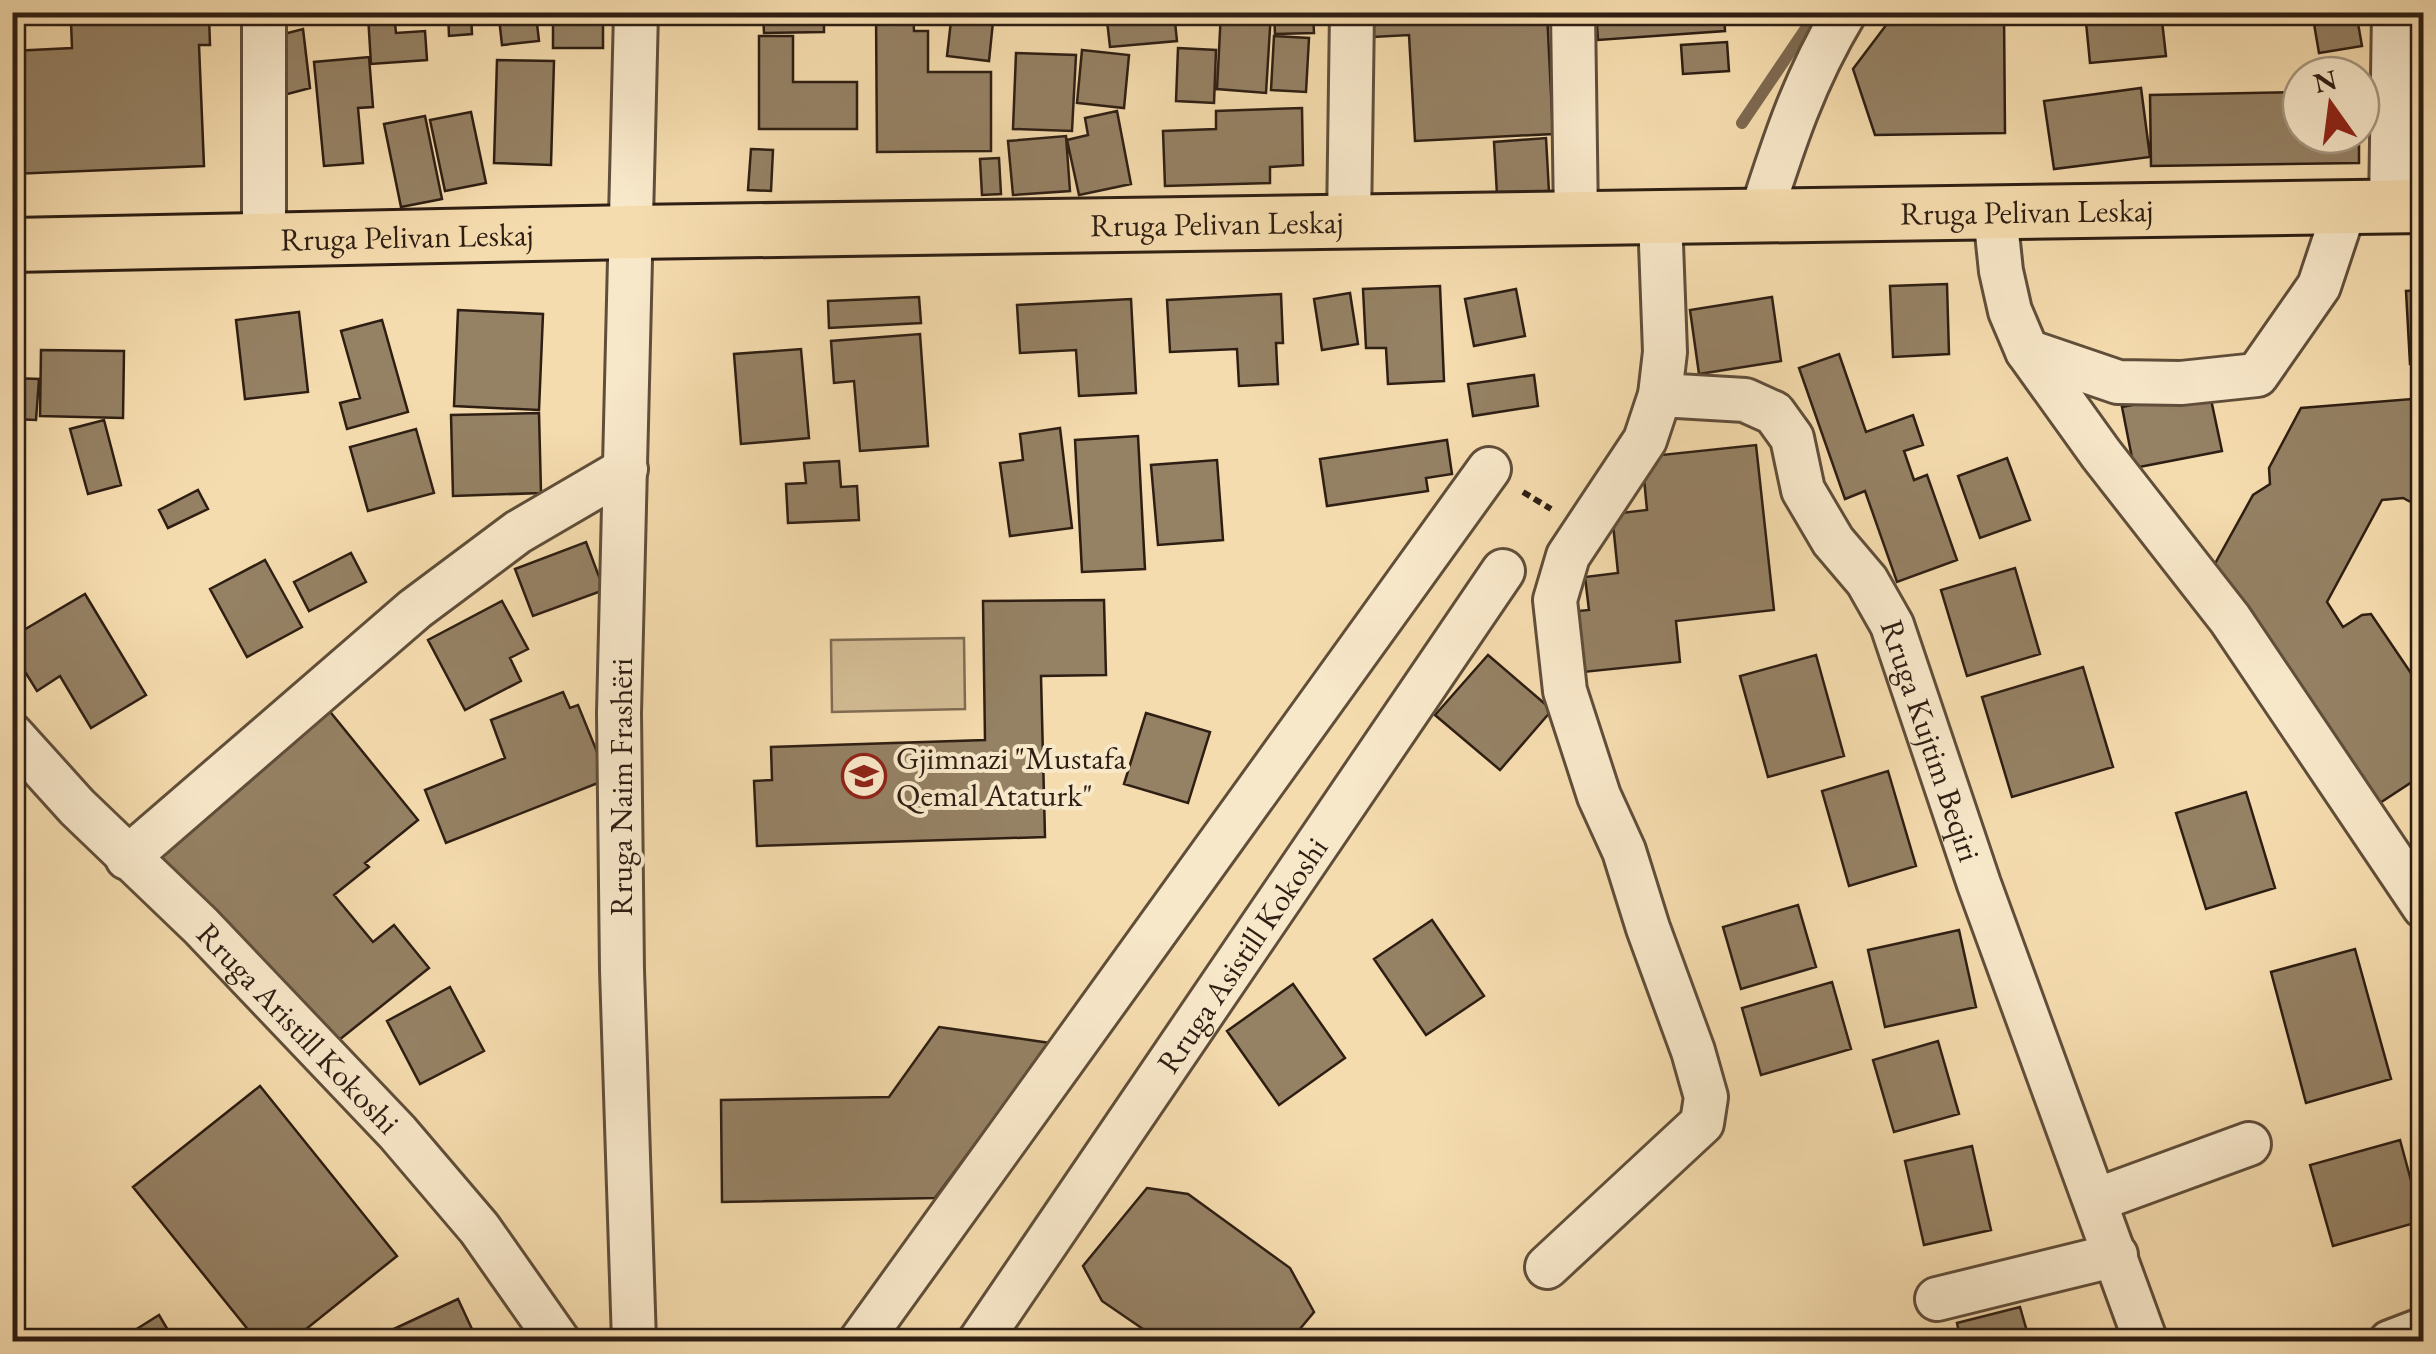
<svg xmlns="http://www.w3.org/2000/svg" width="2436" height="1354" font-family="'EB Garamond',serif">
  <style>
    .green { fill: #d3bc94; stroke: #806d54; stroke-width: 2.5 }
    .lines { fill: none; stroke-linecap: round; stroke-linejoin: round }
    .stream { stroke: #7d6950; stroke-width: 12 }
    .building { fill: #958164; stroke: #2e1e13; stroke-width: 2.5 }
    .minor-casing { stroke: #604e3a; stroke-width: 48 }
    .major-casing { stroke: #2e1e13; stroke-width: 58 }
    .path { stroke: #2e1e13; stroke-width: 6; stroke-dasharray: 8 5; stroke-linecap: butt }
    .minor { stroke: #f8e8ca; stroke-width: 42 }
    .major { stroke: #f5dcae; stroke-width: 52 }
    .labels { text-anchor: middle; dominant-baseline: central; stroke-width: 8; stroke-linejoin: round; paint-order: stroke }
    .street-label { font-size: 32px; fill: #2e1e13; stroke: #f8e8ca }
    .poi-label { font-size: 32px; fill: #2e1e13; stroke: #f8e8ca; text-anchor: start }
  </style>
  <rect width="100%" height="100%" fill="#f5dcae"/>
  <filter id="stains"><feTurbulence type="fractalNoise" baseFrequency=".002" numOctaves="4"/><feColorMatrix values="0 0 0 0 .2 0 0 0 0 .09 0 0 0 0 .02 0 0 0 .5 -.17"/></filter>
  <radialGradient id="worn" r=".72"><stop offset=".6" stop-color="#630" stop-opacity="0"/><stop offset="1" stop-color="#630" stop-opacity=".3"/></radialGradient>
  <path class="green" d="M964,638l1,71 -133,3 -1,-72z"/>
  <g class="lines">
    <path class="stream" d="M1742,123l75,-111"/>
  </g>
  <path class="building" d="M448,12h23l1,22 -23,2z
    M763,12h61v20l-60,1z
    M876,12h37l1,19h14v41h63v79l-114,1z
    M952,12h42l-5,49 -42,-5z
    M1106,12h68l3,29 -67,6z
    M1221,12h50l-5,81 -49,-4z
    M1274,12h39l1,21 -39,1z
    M1372,12h175l6,122 -138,7 -6,-106 -36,2z
    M1596,12h128l1,19 -127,9z
    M1896,12h108l1,121 -130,2 -22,-66z
    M2085,12h76l5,44 -76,7z
    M2312,12h44l6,34 -43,7z
    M394,13l2,20 29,-2 2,29 -56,4 -3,-49z
    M536,15l3,26 -37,4 -3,-27z
    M209,17l1,28h-11l5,121 -192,8v-123l60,-3 -1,-26z
    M553,22h50v26h-50z
    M303,29l7,59 -26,7 -4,-60z
    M759,36h34v46h64v47h-98z
    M1274,36l35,2 -3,54 -35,-2z
    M1727,42l2,29 -46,3 -2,-29z
    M1178,48l38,2 -2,53 -38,-2z
    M1082,50l47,5 -5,53 -47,-5z
    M1016,53l60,2 -4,76 -59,-2z
    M369,57l4,50 -15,1 5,55 -39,3 -10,-104z
    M497,60l57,1 -3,104 -57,-2z
    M2141,88l9,69 -96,12 -10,-68z
    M2424,91v75l-16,1 -3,-75z
    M2301,92v43h58v28l-208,3 -1,-71z
    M1302,108l1,57 -33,2v16l-105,3 -2,-55 53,-2v-18z
    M1117,111l14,73 -52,11 -12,-55 21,-5 -3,-17z
    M471,112l15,71 -41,8 -15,-71z
    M425,116l17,83 -41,8 -17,-83z
    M1066,136l4,55 -57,4 -5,-54z
    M1546,138l3,54 -52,3 -3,-53z
    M751,149l22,1 -2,41 -23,-1z
    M999,158l2,36 -19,1 -2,-36z
    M1947,284l2,70 -56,3 -3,-71z
    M1440,286l4,95 -56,3 -2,-36h-20l-3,-59z
    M1516,289l9,47 -51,10 -9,-47z
    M2424,290v73l-14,1 -4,-73z
    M1350,293l8,51 -36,6 -8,-51z
    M1281,294l2,49h-7l2,41 -39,2 -2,-37 -67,3 -3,-52z
    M919,297l2,26 -92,5 -1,-27z
    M1772,297l9,64 -82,13 -9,-64z
    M1131,299l5,94 -57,3 -3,-46 -56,3 -3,-48z
    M458,310l85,4 -4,96 -85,-4z
    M299,312l9,80 -63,7 -9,-79z
    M382,320l26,92 -61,17 -7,-26 20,-5 -19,-67z
    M920,334l8,112 -68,5 -6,-70 -20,2 -3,-42z
    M801,349l8,89 -68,6 -7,-90z
    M41,350l83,1 -1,67 -83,-2z
    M1839,354l27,78 47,-17 10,30 -19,6 10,29 13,-5 30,85 -60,22 -32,-91 -20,8 -46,-131z
    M1534,375l4,31 -65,10 -5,-32z
    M12,378l27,1 -3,41 -24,-1z
    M2209,390l13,61 -88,17 -12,-61z
    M2424,398v111l-21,-11 -21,2 -55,102 16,25 19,-12 9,-1 46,68 7,-13v105l-61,40 -157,-234 47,-85 17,-11 -1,-16 32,-60z
    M539,413l2,80 -88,3 -2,-81z
    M104,420l17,65 -33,9 -18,-65z
    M1060,428l12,100 -62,8 -10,-73 23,-3 -3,-26z
    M416,429l18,64 -66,18 -18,-64z
    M1138,436l7,133 -63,3 -7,-132z
    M1447,440l5,34 -26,4 2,13 -101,15 -7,-47z
    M1756,445l18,165 -98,11 4,41 -116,12 -6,-61 31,-3 -4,-33 33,-4 -6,-59 35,-4 -5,-53z
    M2007,458l23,62 -50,18 -22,-62z
    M1217,460l6,80 -65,5 -7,-80z
    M839,461l2,26 16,-1 2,34 -71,3 -2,-39 20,-1 -2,-20z
    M198,490l10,19 -40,19 -9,-18z
    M586,542l18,48 -71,26 -18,-47z
    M351,553l15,29 -57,29 -15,-29z
    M265,560l37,67 -55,30 -37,-68z
    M2015,568l25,86 -73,22 -26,-86z
    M85,594l61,101 -55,33 -31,-52 -23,15 -25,-40v-14z
    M1104,600l2,75 -65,1 4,161 -288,9 -3,-65 18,-1 -1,-33 214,-7 -2,-139z
    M502,601l26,48 -18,9 11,23 -56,29 -37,-70z
    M1488,655l64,55 -52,60 -65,-55z
    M1816,655l28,101 -76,21 -28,-101z
    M2083,667l30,100 -101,30 -30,-100z
    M563,692l7,16 8,-3 30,74 -162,64 -21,-53 80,-32 -14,-38z
    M323,703l95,117 -53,43 4,4 -35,28 39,47 21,-17 35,43 -105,84 -167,-201z
    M1146,713l64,19 -22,71 -64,-19z
    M1888,771l28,95 -67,20 -27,-95z
    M2246,792l29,96 -69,21 -30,-96z
    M1798,905l18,62 -75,22 -18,-62z
    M1432,920l52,76 -58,39 -52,-76z
    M1959,930l17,77 -91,20 -17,-77z
    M2355,949l36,130 -85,24 -35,-131z
    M1832,982l19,67 -90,26 -19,-67z
    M1293,984l52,74 -66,47 -52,-74z
    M450,987l34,64 -64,33 -33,-63z
    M939,1027l111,16 -115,155 -213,4 -1,-102 168,-3z
    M1938,1041l21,73 -65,18 -21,-72z
    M260,1086l137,170 -107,86h-32l-125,-155z
    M2400,1140l22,81 -89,25 -23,-81z
    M1972,1146l19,84 -67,15 -19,-84z
    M1147,1188l41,6 102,74 24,44 -25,30h-127l-60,-41 -19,-35z
    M458,1299l20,43h-112z
    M2020,1307l10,35h-69l-4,-19z
    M159,1315l16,27h-59z"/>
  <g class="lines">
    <defs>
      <g id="minor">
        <path d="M264,12v228"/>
        <path d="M1573,12l3,208"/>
        <path d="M2391,207l3,-195"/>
        <path d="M1995,214l6,57 9,40 17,40 74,103 129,165 194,288"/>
        <path d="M1760,217c24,-75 44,-137 85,-205"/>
        <path d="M1349,223l3,-211"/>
        <path d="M2027,351l91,31 63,1 76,-8 62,-89 26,-78"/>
        <path id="s1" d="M1660,395l85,5 29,13 18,25 11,52 30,51 34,40 25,44 87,259 167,458"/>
        <path id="s2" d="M12,735l65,72 124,119 197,207 81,95 80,114"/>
        <path d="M127,858l288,-249 103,-77 108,-63"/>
        <path d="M2096,1200l153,-56"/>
        <path d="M1547,1267l155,-144 4,-26 -13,-46 -45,-123 -24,-77 -25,-55 -34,-105 -10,-91 13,-44 77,-116 15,-45 5,-43 -5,-135"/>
        <path d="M1937,1299l179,-44"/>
        <path d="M634,1342l-12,-372 -3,-257 17,-701"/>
        <path d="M860,1342l629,-873"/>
        <path id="s3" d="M979,1342l524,-771"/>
        <path d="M2390,1342l34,-13"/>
      </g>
      <g id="major">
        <path id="s4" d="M12,245l621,-13 1791,-26"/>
      </g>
    </defs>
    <use href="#minor" class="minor-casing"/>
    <use href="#major" class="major-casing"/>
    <path class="path" d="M1523,492l28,17"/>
    <use href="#minor" class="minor"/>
    <use href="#major" class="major"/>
  </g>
  <defs>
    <symbol id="school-ring" viewBox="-11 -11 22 22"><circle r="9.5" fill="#f8e8ca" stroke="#8f2418" stroke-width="1.5"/><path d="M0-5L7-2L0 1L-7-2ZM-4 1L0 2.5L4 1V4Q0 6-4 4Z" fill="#8f2418"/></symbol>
  </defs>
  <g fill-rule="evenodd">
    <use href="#school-ring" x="839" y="751" width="50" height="50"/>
  </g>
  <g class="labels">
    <g class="street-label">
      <text stroke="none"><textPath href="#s4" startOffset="2015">Rruga Pelivan Leskaj</textPath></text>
      <text stroke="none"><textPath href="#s4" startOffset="1205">Rruga Pelivan Leskaj</textPath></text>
      <text stroke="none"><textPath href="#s4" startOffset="395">Rruga Pelivan Leskaj</textPath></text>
      <text stroke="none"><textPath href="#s1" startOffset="485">Rruga Kujtim Beqiri</textPath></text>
      <text transform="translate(621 787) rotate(-90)">Rruga Naim Frashëri</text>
      <text stroke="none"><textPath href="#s3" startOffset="468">Rruga Asistill Kokoshi</textPath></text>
      <text stroke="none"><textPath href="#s2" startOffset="410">Rruga Aristill Kokoshi</textPath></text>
    </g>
    <g class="poi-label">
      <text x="896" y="758">Gjimnazi "Mustafa<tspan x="896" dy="37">Qemal Ataturk"</tspan></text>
    </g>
  </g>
  <rect width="2436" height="1354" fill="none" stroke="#f5dcae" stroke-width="50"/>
  <rect x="15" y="15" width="2406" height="1324" fill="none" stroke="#2e1e13" stroke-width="5"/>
  <rect x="25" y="25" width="2386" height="1304" fill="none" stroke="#2e1e13" stroke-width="2.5"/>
  <g transform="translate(2331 105) rotate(346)"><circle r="48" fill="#f8e8ca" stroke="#a79781" stroke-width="2.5"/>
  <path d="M0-8L18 38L0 25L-18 38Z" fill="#8f2418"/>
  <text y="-15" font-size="28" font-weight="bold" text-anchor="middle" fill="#2e1e13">N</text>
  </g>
  <rect width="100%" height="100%" filter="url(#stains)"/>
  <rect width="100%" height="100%" fill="url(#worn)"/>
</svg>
